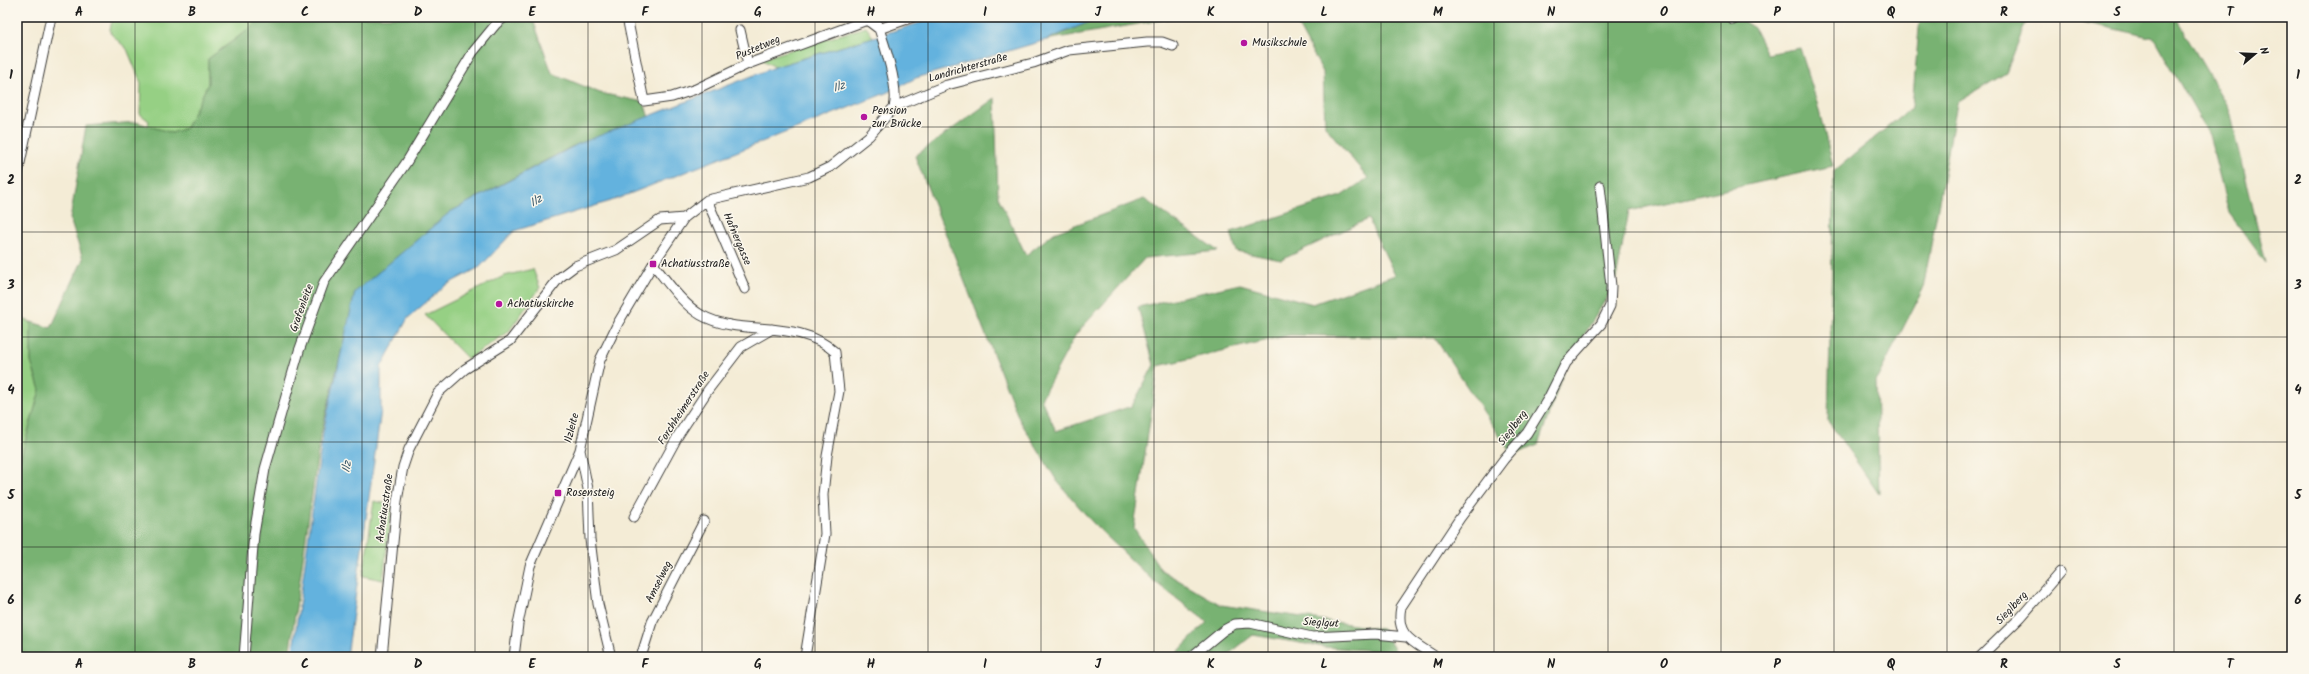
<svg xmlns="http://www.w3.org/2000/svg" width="2309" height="674" font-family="Kalam,sans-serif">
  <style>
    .green { fill: #96d084; stroke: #597650 }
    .forest { fill: #78b272; stroke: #4a6747 }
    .water { fill: #64b2de; stroke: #40677d }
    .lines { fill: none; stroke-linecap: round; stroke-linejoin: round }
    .minor-casing { stroke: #3c3b38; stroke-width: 11 }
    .minor { stroke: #fff; stroke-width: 9 }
    .grid { fill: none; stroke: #1c1c1c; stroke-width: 1; stroke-opacity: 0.55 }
    .poi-dot { fill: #b5179e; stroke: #fbf7ec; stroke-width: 1.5 }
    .labels { text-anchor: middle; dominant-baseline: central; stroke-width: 3; stroke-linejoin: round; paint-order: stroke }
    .poi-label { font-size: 11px; fill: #1c1c1c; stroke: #fbf7ec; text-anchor: start }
    .street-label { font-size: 11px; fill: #1c1c1c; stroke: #fbf7ec }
    .water-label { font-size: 12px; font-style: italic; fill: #39586a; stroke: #fbf7ec }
    .neatline { fill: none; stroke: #1c1c1c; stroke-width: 1.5 }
    .grid-label { font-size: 13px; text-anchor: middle; font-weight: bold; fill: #1c1c1c }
  </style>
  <rect width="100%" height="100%" fill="#fbf7ec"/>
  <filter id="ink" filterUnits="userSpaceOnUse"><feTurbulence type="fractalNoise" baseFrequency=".025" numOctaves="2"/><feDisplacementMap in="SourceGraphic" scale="8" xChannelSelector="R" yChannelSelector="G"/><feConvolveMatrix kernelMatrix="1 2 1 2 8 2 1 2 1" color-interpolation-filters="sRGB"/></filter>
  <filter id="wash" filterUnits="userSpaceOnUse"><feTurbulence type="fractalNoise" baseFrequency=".012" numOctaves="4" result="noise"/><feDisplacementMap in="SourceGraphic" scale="16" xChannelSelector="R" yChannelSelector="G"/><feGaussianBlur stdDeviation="0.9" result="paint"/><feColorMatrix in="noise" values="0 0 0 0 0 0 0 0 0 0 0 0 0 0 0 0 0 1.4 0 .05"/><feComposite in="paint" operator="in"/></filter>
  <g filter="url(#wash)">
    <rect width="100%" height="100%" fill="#f4ecd6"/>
    <path class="green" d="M113,17h145l-6,10 -44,32v25l-22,44 -14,5 -24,-7 1,-5 -9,-7 1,-31 -14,-34 -16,-15 -1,-5z
      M866,27l7,10 -98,30 -14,-8z
      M533,269l7,19 -31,43 -41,28 -43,-44 79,-39z
      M17,317l14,5v40l9,28 -20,70 -3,4z
      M374,501l18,4 -9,75 -20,-4z"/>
    <path class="forest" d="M258,17h274l20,56 48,20 44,9 5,16 -78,29 -121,65 -94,80 -36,146 -31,219h-272v-193l3,-4 20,-70 -9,-28v-40l20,6 32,-69 -13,-40 16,-93 50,-4 36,11 14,-5 22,-44v-25l44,-32z
      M1101,17h77l-132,23z
      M1244,17h493l17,11 13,26 33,-6 16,51 17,67 -204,45 -14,73 -49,81 -28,80 -26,10 -77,-117 -145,-3 -132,31 -24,162 27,42 60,35 161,24 14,23 -72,-5 -71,-12 -28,22h-52l34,-35 -57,-44 -57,-55 -36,-42 -38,-62 -104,-263 80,-58 3,99 28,58 28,-22 90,-34 74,52 -73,7 -69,76 -35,65 15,32 76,-25 22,-41 -16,-58 102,-23 73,20 82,-29 -27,-56 -87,41 -45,-9 -5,-19 110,-36 27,-18 -43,-52 -2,-54 -26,-48z
      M1920,17h108l-22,56 -49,30 -34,186 -47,92 3,113 -51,-73 6,-250 78,-64z
      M2061,17h114l55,94 36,152 -37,-50 -20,-78 -55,-97z"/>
    <path class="water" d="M939,17h162l-55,23 -130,38 -30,15 -272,107 -100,31 -34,36 -34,18 -38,33 -27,49v43l-34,247h-55l31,-225 32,-140 95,-80 128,-68 197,-77z"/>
  </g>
  <g filter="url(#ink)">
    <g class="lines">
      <defs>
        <path id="minor" d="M627,17l17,84 28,-4 24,-8 52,-25 119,-44 12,9
          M875,17c7,20 25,70 19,90
          M1733,20l4,-3
          M879,29l34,-12
          M740,30l8,34
          M17,177l34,-160
          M707,200l38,89
          M653,264c14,17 29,40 48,51 41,23 96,2 134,37l4,39 -12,65 -4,39 2,39 -20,123
          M580,450l8,39 2,50 8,65 13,53
          M634,517l45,-83 29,-44 33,-43 31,-18
          M244,657l10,-123 11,-65 34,-118 25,-69 82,-119 67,-111 23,-28 9,-7
          M382,657l15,-156 6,-34 6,-18 29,-56 27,-24 45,-28 49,-63 16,-12 41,-16 44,-30 24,-2
          M514,657l4,-33 12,-58 50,-116 20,-90 18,-37 35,-59 31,-46 23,-18 102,-23 21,-10 39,-31 25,-29 53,-22 86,-22 36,-13 78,-8h15l11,4
          M641,657l11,-35 52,-101
          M1191,657l33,-27 11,-6 15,-1 62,14 63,-3 31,3
          M1436,657c-22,-15 -41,-20 -35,-50l59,-89 44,-59 23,-26 22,-36 17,-34 35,-39 9,-18 1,-20 -11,-100
          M1980,657l41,-40 39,-45"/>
      </defs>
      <use href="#minor" class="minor-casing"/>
      <use href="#minor" class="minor"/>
    </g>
  </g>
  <path class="grid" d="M135,17v640M248,17v640M362,17v640M475,17v640M588,17v640M702,17v640M815,17v640M928,17v640M1041,17v640M1154,17v640M1268,17v640M1381,17v640M1494,17v640M1608,17v640M1721,17v640M1834,17v640M1947,17v640M2060,17v640M2174,17v640M17,127h2275M17,232h2275M17,337h2275M17,442h2275M17,547h2275"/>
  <g class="poi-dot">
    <circle cx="1244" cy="43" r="4"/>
    <circle cx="864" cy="117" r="4"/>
    <rect x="649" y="260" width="8" height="8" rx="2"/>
    <circle cx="499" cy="304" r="4"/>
    <rect x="554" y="489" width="8" height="8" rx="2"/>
  </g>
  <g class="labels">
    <g class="poi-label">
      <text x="1252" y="43">Musikschule</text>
      <text x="872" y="111">Pension<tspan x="872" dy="13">zur Brücke</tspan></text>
      <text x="661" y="264">Achatiusstraße</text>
      <text x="507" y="304">Achatiuskirche</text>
      <text x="566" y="493">Rosensteig</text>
    </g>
    <g class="street-label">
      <text transform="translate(758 48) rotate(-23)">Pustetweg</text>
      <text transform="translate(968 68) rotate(-16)">Landrichterstraße</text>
      <text transform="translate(737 239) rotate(67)">Hafnergasse</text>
      <text transform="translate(302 308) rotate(-70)">Grafenleite</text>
      <text transform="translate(684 408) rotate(-57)">Forchheimerstraße</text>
      <text transform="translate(572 428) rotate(-76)">Ilzleite</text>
      <text transform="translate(1513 428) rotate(-53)">Sieglberg</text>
      <text transform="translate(385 508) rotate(-82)">Achatiusstraße</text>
      <text transform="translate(659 582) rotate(-63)">Amselweg</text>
      <text transform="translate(2012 608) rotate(-47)">Sieglberg</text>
      <text transform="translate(1321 623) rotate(3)">Sieglgut</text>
    </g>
    <g class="water-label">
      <text transform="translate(839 87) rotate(-20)">Ilz</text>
      <text transform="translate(536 201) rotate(-32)">Ilz</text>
      <text transform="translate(347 467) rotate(-83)">Ilz</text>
    </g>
  </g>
  <rect width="2309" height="674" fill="none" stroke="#fbf7ec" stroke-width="44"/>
  <g transform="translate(2255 54) rotate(71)" stroke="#fbf7ec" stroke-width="3" paint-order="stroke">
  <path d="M0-3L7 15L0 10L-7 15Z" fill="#1c1c1c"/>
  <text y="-6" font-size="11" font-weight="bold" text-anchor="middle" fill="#1c1c1c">N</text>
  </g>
  <rect x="22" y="22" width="2265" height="630" class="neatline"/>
  <g class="grid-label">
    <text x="79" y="16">A</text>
    <text x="192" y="16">B</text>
    <text x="305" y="16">C</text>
    <text x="418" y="16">D</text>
    <text x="532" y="16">E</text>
    <text x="645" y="16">F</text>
    <text x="758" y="16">G</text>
    <text x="871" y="16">H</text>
    <text x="985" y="16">I</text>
    <text x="1098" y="16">J</text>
    <text x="1211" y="16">K</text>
    <text x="1324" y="16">L</text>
    <text x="1438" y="16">M</text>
    <text x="1551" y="16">N</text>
    <text x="1664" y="16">O</text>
    <text x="1777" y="16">P</text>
    <text x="1891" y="16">Q</text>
    <text x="2004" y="16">R</text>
    <text x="2117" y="16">S</text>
    <text x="2230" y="16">T</text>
    <text x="11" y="79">1</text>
    <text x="2298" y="79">1</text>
    <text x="11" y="184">2</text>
    <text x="2298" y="184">2</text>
    <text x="11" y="289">3</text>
    <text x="2298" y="289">3</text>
    <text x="11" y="394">4</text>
    <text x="2298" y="394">4</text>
    <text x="11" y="499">5</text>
    <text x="2298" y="499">5</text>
    <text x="11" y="604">6</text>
    <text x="2298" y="604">6</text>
    <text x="79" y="668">A</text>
    <text x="192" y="668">B</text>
    <text x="305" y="668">C</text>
    <text x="418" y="668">D</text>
    <text x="532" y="668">E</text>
    <text x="645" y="668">F</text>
    <text x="758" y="668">G</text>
    <text x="871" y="668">H</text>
    <text x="985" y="668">I</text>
    <text x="1098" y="668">J</text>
    <text x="1211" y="668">K</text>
    <text x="1324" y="668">L</text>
    <text x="1438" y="668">M</text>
    <text x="1551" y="668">N</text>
    <text x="1664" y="668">O</text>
    <text x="1777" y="668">P</text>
    <text x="1891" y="668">Q</text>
    <text x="2004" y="668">R</text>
    <text x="2117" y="668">S</text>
    <text x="2230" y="668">T</text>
  </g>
</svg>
